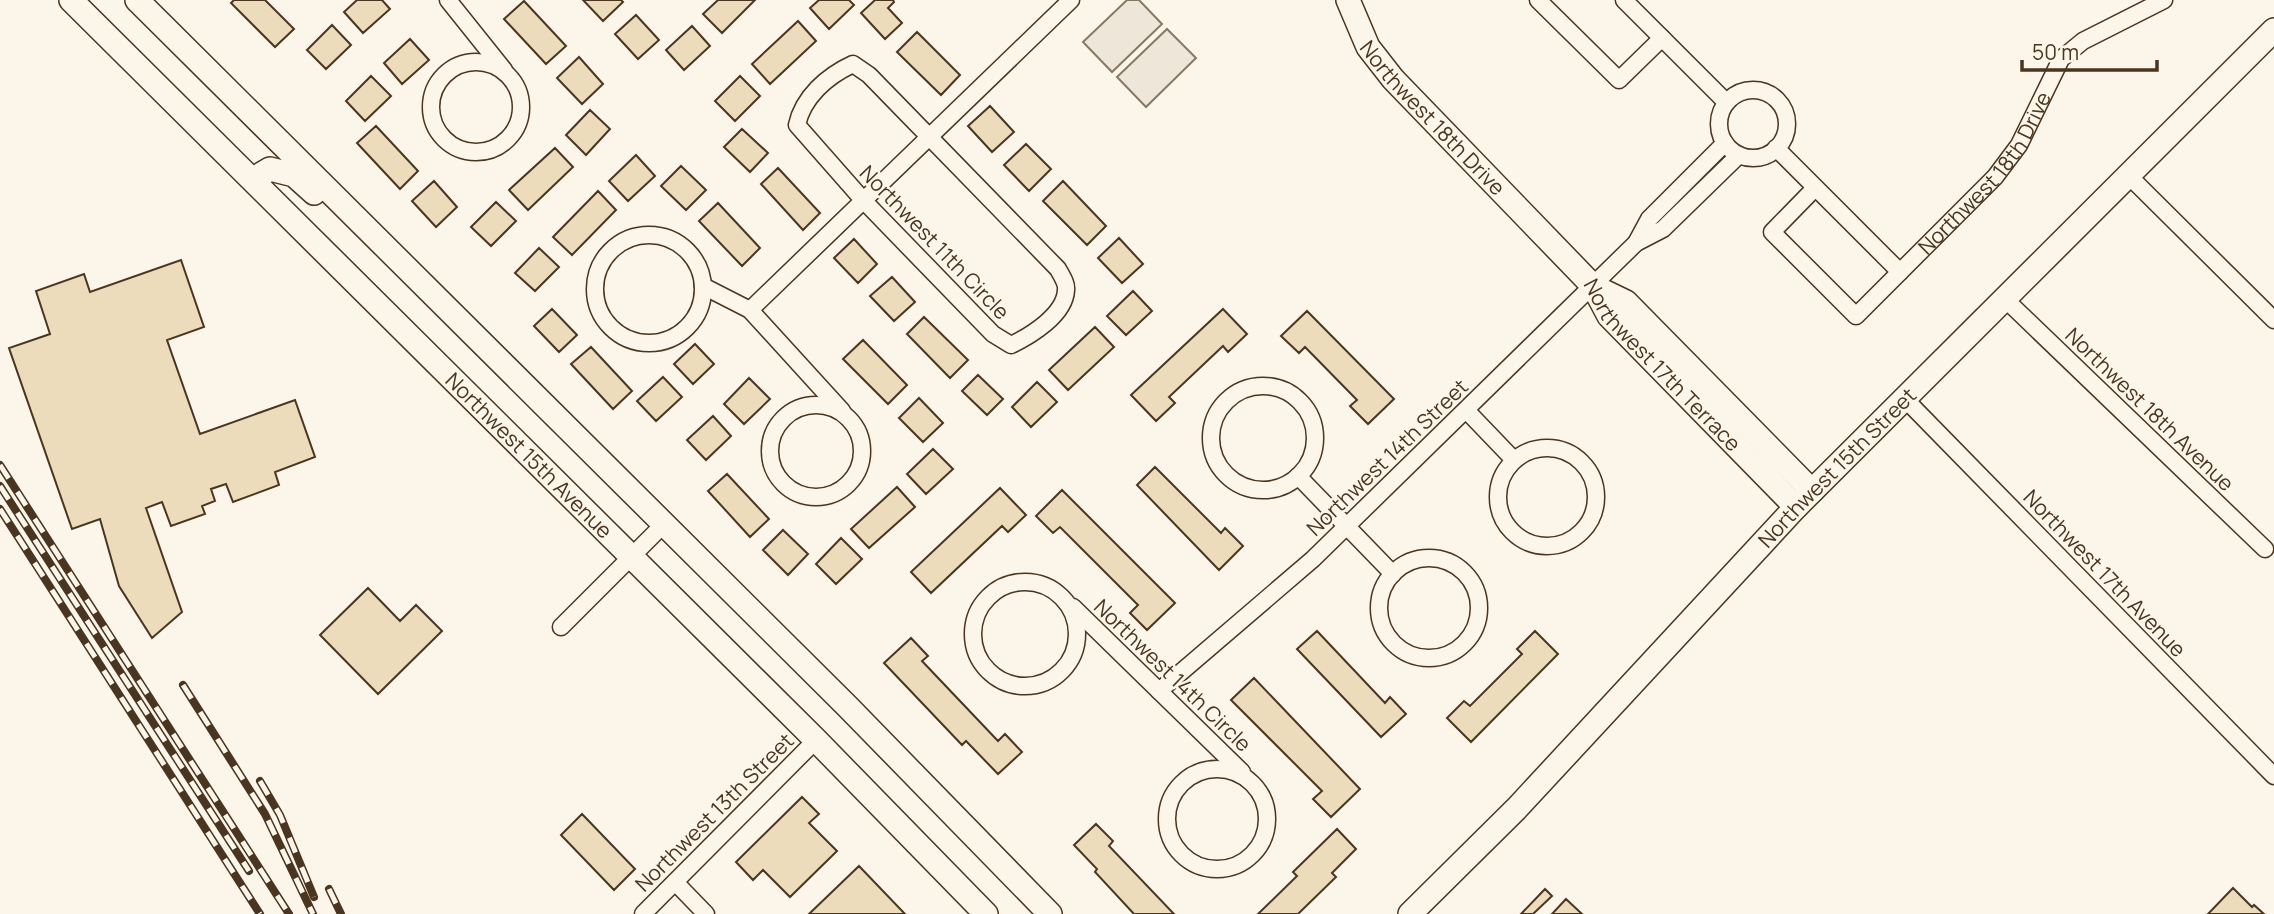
<svg xmlns="http://www.w3.org/2000/svg" width="2274" height="914" font-family="Manrope,sans-serif">
  <style>
    .green { fill: #ede6d9; stroke: #887966; stroke-width: 2 }
    .building { fill: #ecdcbc; stroke: #4a3520; stroke-width: 2 }
    .lines { fill: none; stroke-linecap: round; stroke-linejoin: round }
    .street-casing { stroke: #4a3520; stroke-width: 19 }
    .secondary-casing { stroke: #4a3520; stroke-width: 26 }
    .street { stroke: #fbf6e9; stroke-width: 16 }
    .secondary { stroke: #fbf6e9; stroke-width: 23 }
    .rail-casing { stroke: #4a3520; stroke-width: 8 }
    .rail { stroke: #fbf6e9; stroke-width: 5; stroke-dasharray: 16; stroke-linecap: butt }
    .labels { text-anchor: middle; dominant-baseline: central; stroke-width: 5; stroke-linejoin: round; paint-order: stroke }
    .street-label { font-size: 21px; fill: #4a3520; stroke: #fbf6e9 }
  </style>
  <rect width="100%" height="100%" fill="#fbf6e9"/>
  <path class="green" d="M1127,0h12l23,24 -50,48 -29,-30z
    M1167,29l29,29 -50,49 -29,-30z"/>
  <path class="building" d="M234,0h31l29,29 -19,18 -44,-44z
    M357,0h25l8,9 -27,24 -19,-21z
    M583,0h38l2,2 -20,19z
    M718,0h37l-33,33 -19,-19z
    M819,0h30l5,5 -25,24 -19,-21z
    M875,0h18l1,2 -6,6 14,15 -17,16 -24,-26z
    M524,1l42,45 -20,18 -42,-45z
    M636,15l23,25 -21,19 -23,-25z
    M798,21l18,20 -46,43 -18,-20z
    M332,25l19,20 -25,24 -19,-19z
    M692,26l18,20 -26,24 -18,-20z
    M917,32l43,43 -19,20 -44,-43z
    M410,39l19,21 -27,24 -18,-21z
    M579,57l24,27 -21,20 -25,-26z
    M371,76l20,20 -26,25 -19,-20z
    M740,76l20,20 -25,25 -20,-20z
    M990,106l24,26 -22,20 -24,-26z
    M590,110l20,19 -24,26 -20,-20z
    M376,126l42,45 -18,18 -43,-46z
    M742,129l26,24 -18,19 -26,-25z
    M1026,144l25,25 -22,22 -25,-26z
    M555,148l18,19 -45,43 -19,-20z
    M636,155l19,21 -27,25 -19,-20z
    M681,166l25,24 -20,20 -25,-24z
    M778,168l42,45 -17,17 -42,-46z
    M434,181l23,26 -21,20 -24,-26z
    M1063,181l43,45 -19,19 -44,-44z
    M598,191l18,19 -44,45 -19,-18z
    M496,202l20,19 -25,25 -20,-19z
    M718,203l42,45 -18,18 -43,-45z
    M1119,238l24,26 -21,19 -24,-25z
    M854,239l23,25 -19,19 -24,-25z
    M539,248l20,19 -24,24 -20,-18z
    M181,260l23,67 -37,13 33,94 95,-34 20,57 -40,15 4,13 -46,17 -7,-18 -15,5 4,12 -13,5 3,8 -34,12 -9,-24 -16,6 36,104 -30,26 -33,-52 -19,-67 -28,10 -63,-181 41,-14 -14,-43 48,-17 6,18z
    M892,277l23,25 -21,19 -24,-25z
    M1133,291l19,20 -26,24 -19,-19z
    M552,309l25,26 -18,17 -25,-26z
    M1223,309l24,25 -19,18 -5,-6 -54,51 6,6 -19,18 -25,-26z
    M1307,311l87,88 -26,25 -18,-18 7,-6 -52,-53 -6,6 -18,-17z
    M924,317l44,43 -18,18 -43,-44z
    M1095,327l19,20 -46,43 -19,-20z
    M863,340l44,45 -19,19 -45,-45z
    M695,344l19,20 -21,20 -19,-20z
    M591,347l41,44 -19,18 -42,-45z
    M978,375l25,24 -16,16 -25,-24z
    M663,377l19,20 -26,24 -19,-20z
    M749,378l21,21 -26,25 -20,-20z
    M1037,382l20,20 -26,25 -19,-20z
    M919,398l24,25 -20,19 -24,-24z
    M713,416l18,20 -25,24 -19,-20z
    M933,449l20,20 -27,25 -19,-20z
    M1155,467l66,66 4,-5 18,18 -24,24 -82,-85z
    M727,474l42,45 -19,18 -42,-46z
    M897,487l18,20 -46,41 -18,-19z
    M1000,488l26,27 -18,17 -6,-6 -71,67 -20,-21z
    M1062,490l113,113 -28,27 -17,-17 8,-8 -78,-78 -7,6 -17,-17z
    M783,530l25,24 -20,21 -25,-25z
    M841,538l21,21 -26,25 -20,-20z
    M368,588l32,33 16,-16 26,26 -64,63 -58,-59z
    M1317,631l68,72 5,-6 16,17 -25,23 -84,-88z
    M1535,631l23,23 -87,88 -24,-24 17,-17 6,5 52,-52 -5,-5z
    M911,638l17,18 -6,5 76,80 7,-7 17,18 -24,22 -32,-33 -4,4 -78,-82z
    M1254,678l106,111 -29,28 -18,-18 9,-8 -91,-91z
    M802,797l17,17 -10,9 28,28 -47,46 -27,-27 -10,10 -17,-18z
    M582,814l53,55 -21,21 -53,-55z
    M1096,824l17,17 -4,5 65,68h-40l-39,-42 2,-3 -23,-24z
    M1337,829l19,20 -24,24 4,4 -38,37h-40l39,-38 -4,-4z
    M859,866l46,48h-96z
    M2233,888l19,19 2,-2 10,9h-56z
    M1545,889l7,7 -19,18h-12z
    M1566,899l16,15h-30z"/>
  <g class="lines">
    <defs>
      <g id="street">
        <path d="M448,0l56,70"/>
        <path d="M1538,0l81,80 43,-42"/>
        <path d="M1624,0l102,102"/>
        <circle cx="476" cy="107" r="45"/>
        <path d="M853,64l16,11 189,194c3,6 9,14 8,21 -1,25 -36,46 -55,55l-18,-11 -130,-134 -66,-75c6,-28 30,-49 56,-61z"/>
        <circle cx="1753" cy="124" r="34"/>
        <path d="M1776,148l124,124"/>
        <path d="M2129,176l145,144"/>
        <path id="s1" d="M1815,188l-43,44 84,84 139,-139 24,-32 42,-86 22,-18 81,-41"/>
        <circle cx="649" cy="289" r="54"/>
        <path d="M1636,243l27,-14 76,-74"/>
        <path d="M703,286l47,24 92,101"/>
        <path d="M2005,299l260,250"/>
        <path d="M750,310l321,-310"/>
        <circle cx="1263" cy="438" r="52"/>
        <path d="M1906,400l368,376"/>
        <circle cx="816" cy="451" r="46"/>
        <path d="M1466,410l48,50"/>
        <circle cx="1547" cy="497" r="49"/>
        <path d="M1298,476l95,98"/>
        <circle cx="1429" cy="608" r="50"/>
        <circle cx="1025" cy="634" r="52"/>
        <path d="M1073,607l169,165"/>
        <path d="M561,627l103,-103"/>
        <path d="M1159,691l154,-132 323,-316 13,-24 76,-76"/>
        <circle cx="1217" cy="819" r="50"/>
        <path d="M675,882l31,32"/>
        <path d="M643,914l173,-174"/>
      </g>
      <g id="secondary">
        <path id="s2" d="M71,0l745,740 170,174"/>
        <path d="M137,0l711,707 202,207"/>
        <path id="s3" d="M1348,0l20,47 25,32 200,207 16,30 187,191"/>
        <path d="M253,179l17,-10 24,6 20,18"/>
        <path d="M1593,286l33,16 186,189"/>
        <path id="s4" d="M1410,914l107,-106 279,-301 478,-477"/>
      </g>
    </defs>
    <use href="#street" class="street-casing"/>
    <use href="#secondary" class="secondary-casing"/>
    <use href="#street" class="street"/>
    <use href="#secondary" class="secondary"/>
    <defs>
      <path id="rail" d="M0,465l289,449
        M0,486l249,385
        M0,509l260,405
        M183,685l82,129 48,100
        M260,781l20,34 34,82
        M329,889l12,25"/>
    </defs>
    <use href="#rail" class="rail-casing"/>
    <use href="#rail" class="rail"/>
  </g>
  <g class="labels">
    <g class="street-label">
      <text stroke="none"><textPath href="#s3" startOffset="147">Northwest 18th Drive</textPath></text>
      <text stroke="none"><textPath href="#s1" startOffset="374">Northwest 18th Drive</textPath></text>
      <text transform="translate(935 242) rotate(46)">Northwest 11th Circle</text>
      <text stroke="none"><textPath href="#s3" startOffset="485">Northwest 17th Terrace</textPath></text>
      <text transform="translate(2150 409) rotate(44)">Northwest 18th Avenue</text>
      <text stroke="none"><textPath href="#s2" startOffset="646">Northwest 15th Avenue</textPath></text>
      <text transform="translate(1387 457) rotate(-44)">Northwest 14th Street</text>
      <text stroke="none"><textPath href="#s4" startOffset="618">Northwest 15th Street</textPath></text>
      <text transform="translate(2105 573) rotate(46)">Northwest 17th Avenue</text>
      <text transform="translate(1173 675) rotate(44)">Northwest 14th Circle</text>
      <text transform="translate(714 812) rotate(-45)">Northwest 13th Street</text>
    </g>
  </g>
  <path d="M2022 60v10h135v-10" fill="none" stroke="#4a3520" stroke-width="3.5"/>
  <text x="2032" y="60" font-size="21" fill="#4a3520" stroke="#fbf6e9" stroke-width="5" paint-order="stroke">50 m</text>
</svg>
